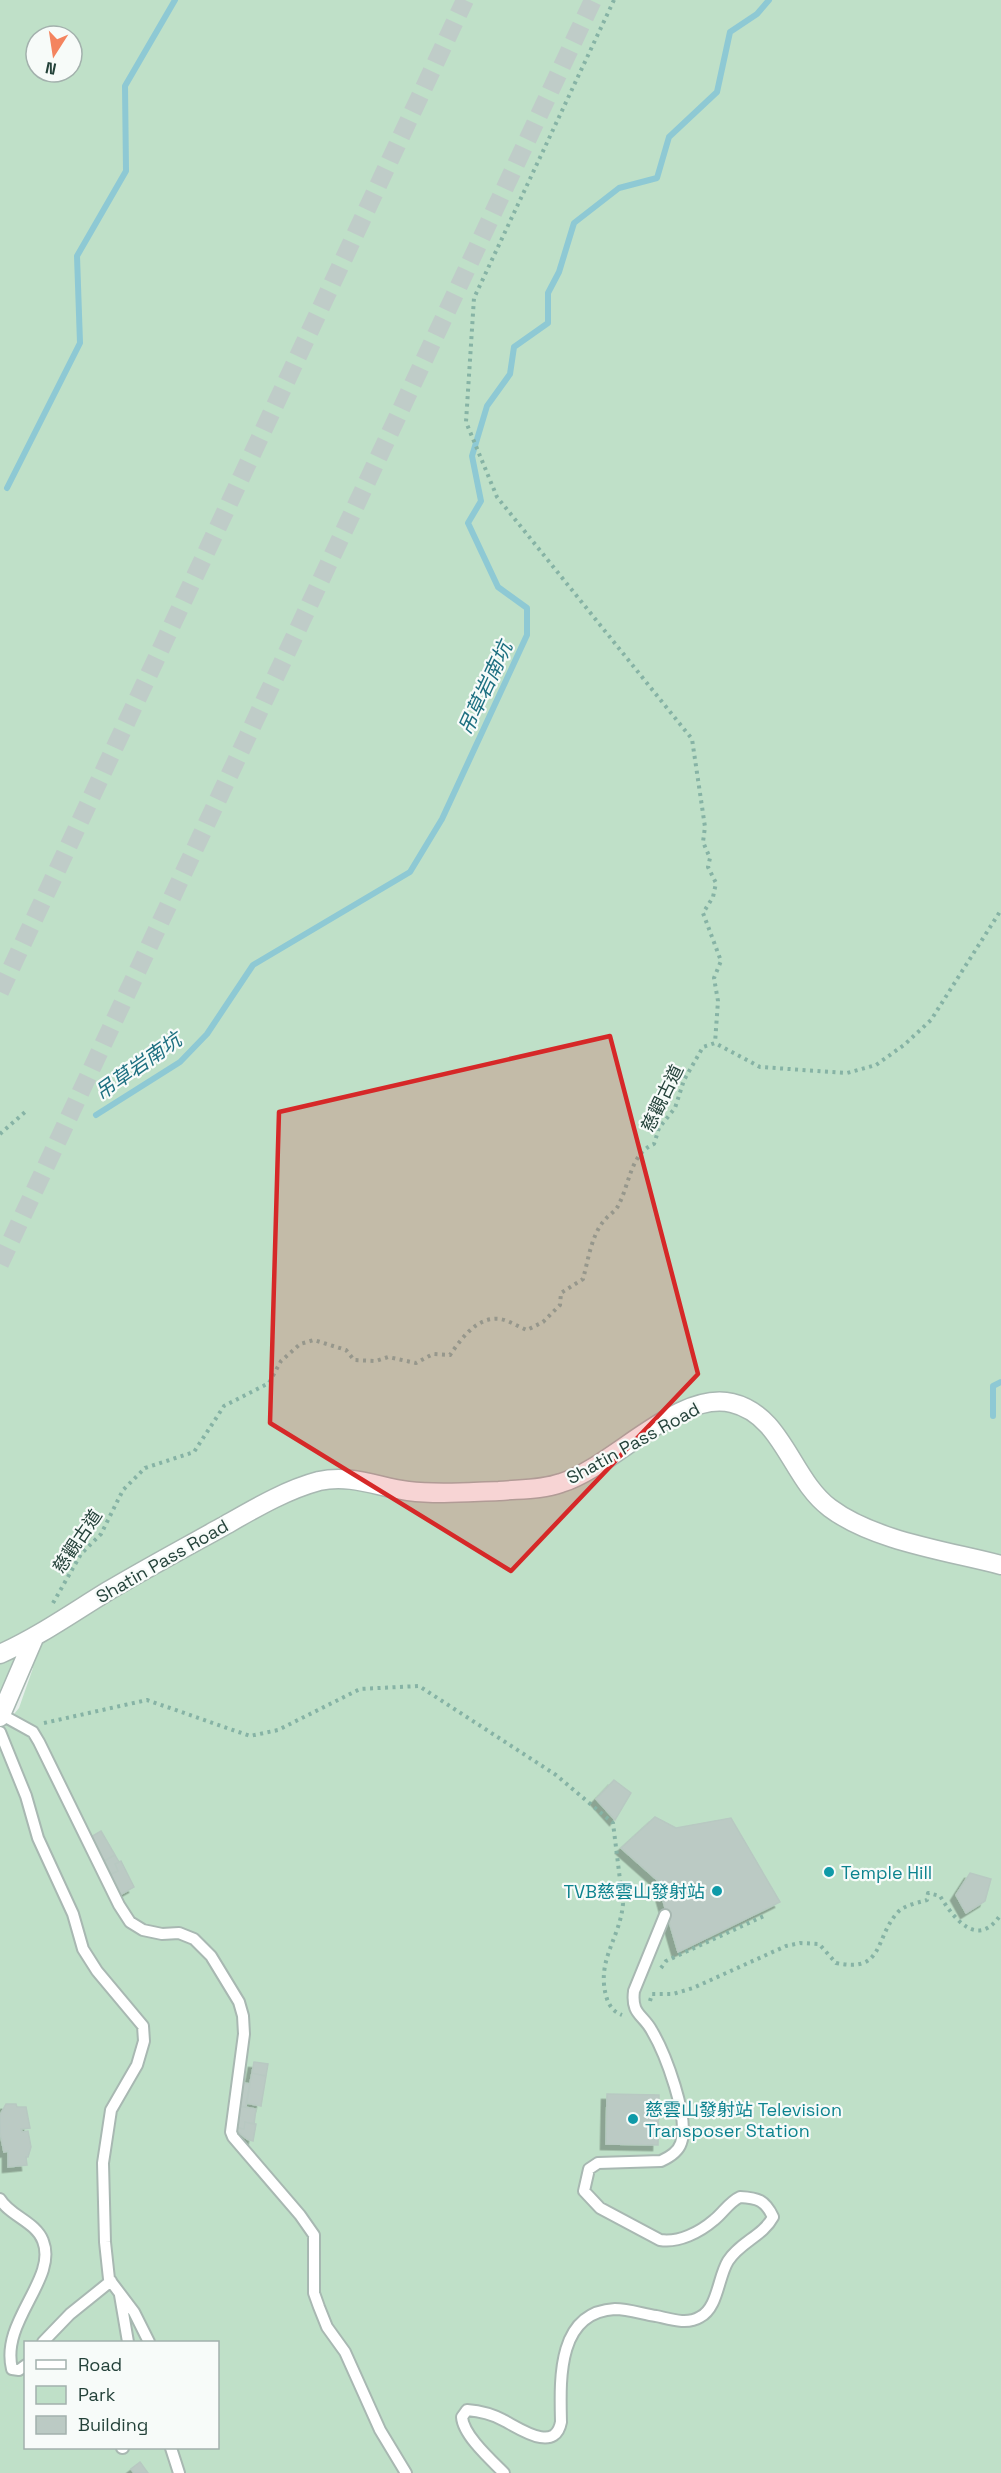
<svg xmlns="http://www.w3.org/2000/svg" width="1001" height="2473" font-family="'Space Grotesk','Noto Sans TC',sans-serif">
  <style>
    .green { fill: #bfe0c8; fill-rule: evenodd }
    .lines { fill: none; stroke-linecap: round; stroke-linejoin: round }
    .stream { stroke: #8ec9d4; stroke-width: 6 }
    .building { fill: #bbcac4; stroke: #b8c9c2; stroke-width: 1.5; filter: url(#shadow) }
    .trunk-tunnel { stroke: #bfccc8; stroke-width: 18; stroke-dasharray: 18 9; stroke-linecap: butt }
    .service-casing { stroke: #a8b8b2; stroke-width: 14 }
    .minor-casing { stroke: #a8b8b2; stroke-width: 21 }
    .path { stroke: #86b3a5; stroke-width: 4; stroke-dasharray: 3 4.5; stroke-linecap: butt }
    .service { stroke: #fff; stroke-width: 10 }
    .minor { stroke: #fff; stroke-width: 18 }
    .marked { fill: #d62828; fill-opacity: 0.2; stroke: #d62828; stroke-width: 4.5; stroke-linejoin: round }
    .culture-dot { fill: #0f9aa8; stroke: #f7fbf9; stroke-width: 2 }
    .labels { text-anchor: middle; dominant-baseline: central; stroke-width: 4.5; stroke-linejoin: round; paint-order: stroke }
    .street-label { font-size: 18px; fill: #24423a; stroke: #f7fbf9 }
    .culture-label { font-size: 18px; fill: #0d838f; stroke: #f7fbf9; text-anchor: start }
    .water-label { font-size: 20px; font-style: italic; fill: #1c6f80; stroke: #f7fbf9 }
  </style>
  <defs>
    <filter id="shadow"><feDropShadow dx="-5.5" dy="5.5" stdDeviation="0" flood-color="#0004"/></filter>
  </defs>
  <rect width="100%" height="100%" fill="#e6efeb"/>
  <path class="green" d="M0,0h1001v2473h-1001v-742l19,-23 14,-40 -22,7 -11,26zM36,36h36v36h-36zM26,2342h192v106h-192z"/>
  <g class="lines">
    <path class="stream" d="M7,488l73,-145 -3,-87 49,-85 -1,-85 50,-86
      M96,1115l84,-53 27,-28 46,-69 157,-93 32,-53 85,-184v-27l-29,-21 -30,-64 13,-22 -9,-45 15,-50 23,-32 4,-27 34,-24v-30l11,-21 15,-49 45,-35 38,-10 12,-41 48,-45 13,-60 27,-18 12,-14
      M993,1416v-30l8,-4"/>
  </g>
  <path class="building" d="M614,1780l17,13 -16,27 -19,-21z
    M655,1817l21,11 55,-10 49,84 -102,50 -21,-72 -36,-32z
    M101,1831l14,24 -13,7 -13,-24z
    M115,1855l4,7 -4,2 3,7 -8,4 -8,-13z
    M121,1861l13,26 -14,8 -10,-20 8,-4 -3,-7z
    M970,1873l21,6 -6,22 -19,12 -10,-18z
    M254,2062l14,2 -2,12 -14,-3z
    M252,2073l14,3 -5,30 -15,-3z
    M243,2083l7,1 -4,23 -7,-1z
    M607,2094l52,1 -1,50 -52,-1z
    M6,2104h10l1,3h9l4,21 -9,1 1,3 6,-1 3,16 -3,10h-2l1,8 -19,2v-16l-4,1 -4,-19v-18z
    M239,2106l17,3 -2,15 -9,-2 -1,7 -9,-2z
    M245,2122l11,2 -3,17 -6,-2 -10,-8 -2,-4 9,2z
    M140,2462l8,11h-14l-3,-4z"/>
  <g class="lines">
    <path class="trunk-tunnel" d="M0,992l465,-992
      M0,1264l593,-1264"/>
    <defs>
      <path id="service" d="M2,1715l31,17 6,10 80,163 11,17 13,8 19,4 17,-1 15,6 17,17 28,46 4,14 1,18 -13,98 2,5 67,78 14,20v58l5,14 8,20 18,25 35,78 26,43
        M0,1732l26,64 12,42 35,76 10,35 14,22 46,55 1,15 -7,24 -26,45 -8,53 2,79 4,37 25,33 15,30
        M0,2199c10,17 36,23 43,42 15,38 -43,80 -31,128l7,1 7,-5
        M120,2295l8,47
        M43,2342l27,-28 41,-33
        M122,2448h1
        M171,2448l8,25
        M504,2473c-13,-13 -41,-38 -42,-56l5,-7c12,1 25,4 36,10 16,8 52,34 58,2 -1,-43 -4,-110 54,-113 13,0 28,5 41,7 14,3 31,9 44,1 18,-9 18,-40 28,-56 12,-19 35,-25 45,-44 -8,-17 -15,-19 -33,-20 -11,5 -17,16 -26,23 -14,12 -35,23 -54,20l-60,-32 -16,-17 5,-22 9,-6 63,-2c9,-4 17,-9 20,-18 9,-25 -16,-90 -29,-112 -9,-17 -21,-16 -18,-40l31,-76"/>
      <path id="minor" d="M0,1654c38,-17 72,-41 108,-63 37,-22 76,-43 114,-64 30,-17 63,-37 97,-46 32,-7 59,6 89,10 31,4 61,1 91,0 21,-2 42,-1 62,-8 52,-16 117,-93 171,-80 51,12 59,76 98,105 44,33 117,43 171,57
        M0,1717l34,-79"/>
    </defs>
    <use href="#service" class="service-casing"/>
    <use href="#minor" class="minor-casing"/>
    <path class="path" d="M614,0l-140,298 -8,124 31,75 195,242 13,88 -2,15 7,16 -2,9 8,16 -3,14 -10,16 18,48 -7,17 4,23 -3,42
      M0,1134l25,-22
      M53,1603l28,-49 20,-20 22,-44 22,-22 49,-16 30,-46 45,-23 12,-22 19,-17 14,-4 32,10 8,10 22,1 12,-4 28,6 17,-9 17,1c11,-16 27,-39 50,-36 8,1 19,8 27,11l16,-8 17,-17 1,-12 22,-14c5,-18 8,-42 20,-57 4,-6 12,-10 15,-16 12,-22 12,-52 36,-62l5,-16 16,-20 9,-28 19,-33 12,-4 45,24 87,6 29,-8 28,-20 27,-25 70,-110
      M44,1723l103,-23 103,36 28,-6 82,-41 59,-3 137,89 57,48 10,81c-3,35 -28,57 -16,95 3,8 7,13 15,16
      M661,1968l5,-7 100,-46
      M650,2001l2,-7h21l20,-6 93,-42 14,-3 19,1 17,19c48,10 38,-23 61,-50 7,-8 20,-10 30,-13l1,-7 12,3c14,23 38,54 61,18"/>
    <use href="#service" class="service"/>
    <use href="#minor" class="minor"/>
  </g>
  <path class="marked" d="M610,1036l88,338 -187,197 -241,-148 9,-311z"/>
  <g class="culture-dot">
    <circle cx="829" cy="1872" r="6"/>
    <circle cx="717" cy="1891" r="6"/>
    <circle cx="633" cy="2119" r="6"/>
  </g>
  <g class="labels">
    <g class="street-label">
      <text transform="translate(662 1098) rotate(-64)">慈觀古道</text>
      <text transform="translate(633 1443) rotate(-29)">Shatin Pass Road</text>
      <text transform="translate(77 1541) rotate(-56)">慈觀古道</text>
      <text transform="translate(162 1561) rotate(-30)">Shatin Pass Road</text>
    </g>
    <g class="culture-label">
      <text x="841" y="1872">Temple Hill</text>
      <text x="705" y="1891" text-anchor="end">TVB慈雲山發射站</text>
      <text x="645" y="2109">慈雲山發射站 Television<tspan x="645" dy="21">Transposer Station</tspan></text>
    </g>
    <g class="water-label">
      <text transform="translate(485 688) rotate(-65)">吊草岩南坑</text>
      <text transform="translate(138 1066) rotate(-35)">吊草岩南坑</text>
    </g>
  </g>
  <rect x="24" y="2341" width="195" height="108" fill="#f7fbf9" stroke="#a3b1ad" stroke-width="1.5"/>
  <rect x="36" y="2360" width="30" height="9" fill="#ffffff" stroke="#a3b1ad" stroke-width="1.5"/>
  <text x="78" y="2371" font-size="18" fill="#24423a">Road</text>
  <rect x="36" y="2386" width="30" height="18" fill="#bfe0c8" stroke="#a3b1ad" stroke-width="1.5"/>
  <text x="78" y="2401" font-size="18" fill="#24423a">Park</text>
  <rect x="36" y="2416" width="30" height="18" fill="#bbcac4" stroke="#a3b1ad" stroke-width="1.5"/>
  <text x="78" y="2431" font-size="18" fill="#24423a">Building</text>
  <g transform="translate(54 54) rotate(192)"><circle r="28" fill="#f7fbf9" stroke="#a3b1ad" stroke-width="1.5"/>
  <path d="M0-4.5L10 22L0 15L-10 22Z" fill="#f4845f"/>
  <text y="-9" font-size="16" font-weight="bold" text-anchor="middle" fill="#24423a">N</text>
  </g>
</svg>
